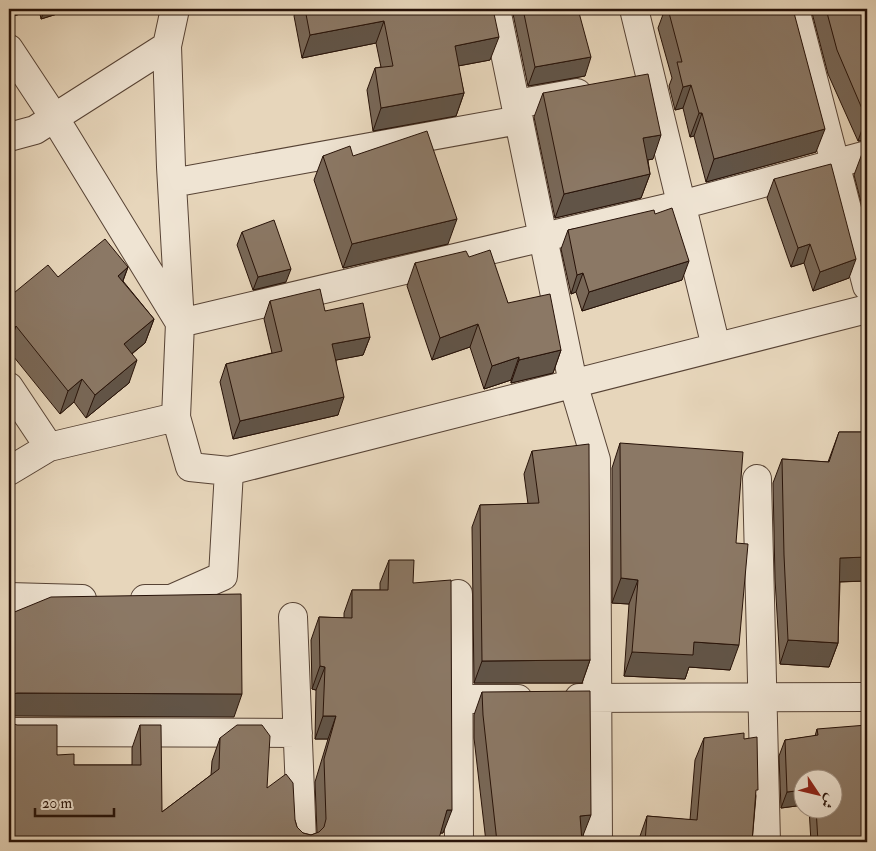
<svg xmlns="http://www.w3.org/2000/svg" width="876" height="851" font-family="'IM FELL Double Pica',Amiri,serif">
  <style>
    .lines { fill: none; stroke-linecap: round; stroke-linejoin: round }
    .minor-casing { stroke: #574335; stroke-width: 30 }
    .minor { stroke: #efe4d3; stroke-width: 28 }
    .wall { fill: #786757; stroke: #271208 }
    .shaded-wall { fill: #615447; stroke: #271208 }
    .building { fill: #8b7865; stroke: #271208 }
  </style>
  <rect width="100%" height="100%" fill="#e7d6bb"/>
  <filter id="stains"><feTurbulence type="fractalNoise" baseFrequency=".004" numOctaves="4"/><feColorMatrix values="0 0 0 0 .2 0 0 0 0 .09 0 0 0 0 .02 0 0 0 .5 -.17"/></filter>
  <radialGradient id="worn" r=".72"><stop offset=".6" stop-color="#630" stop-opacity="0"/><stop offset="1" stop-color="#630" stop-opacity=".3"/></radialGradient>
  <g class="lines">
    <defs>
      <path id="minor" d="M496,9l77,374 23,77 2,382
        M634,9l82,338
        M795,9l72,277
        M167,46l4,121 9,156 -4,94
        M9,49l45,68 126,206 512,-121 175,-47
        M516,104l61,-11
        M9,137l26,-7 132,-84 8,-37
        M172,183l347,-63
        M9,387l40,60
        M9,471l40,-24 127,-30 14,50 39,4 -6,105 -52,23h-26
        M229,471l638,-162
        M757,479l9,363
        M458,594l1,248
        M9,597l73,2
        M293,617l9,225
        M579,698l288,-1
        M459,699h59
        M9,732l289,1"/>
    </defs>
    <use href="#minor" class="minor-casing"/>
    <use href="#minor" class="minor"/>
  </g>
  <path class="wall" d="M9,9h64l-32,10 -2,-10 -30,8z
    M296,9h197l-3,51 -32,6 6,27 -8,23 -83,15 -6,-41 8,-22 6,-1 -5,-24 -74,15 -8,-42z
    M512,9h66l7,67 -57,10z
    M665,9h128l23,143 -110,30 -12,-46 -4,1 -7,-29 -8,2 -6,-24 3,-8 -14,-50z
    M811,9h56v131l-9,1 -30,-67z
    M543,93l110,66 -5,1 2,14 -9,24 -86,20 -21,-101z
    M867,150v75l-13,-50 9,-24z
    M323,156h30l95,88 -105,24 -29,-88z
    M774,179l75,99 -36,13 -9,-28 -13,4 -24,-69z
    M655,214l27,66 -100,31 -6,-19 -5,2 -10,-45 7,-19z
    M242,232l44,50 -33,8 -16,-45z
    M469,257l39,46 53,47 -8,23 -42,10v-3l-27,9 -14,-42 -38,13 -25,-74 8,-23z
    M128,267l-5,14 31,38 -9,24 -13,11 -3,29 -43,35 -12,-16 -14,12 -51,-63v-54l49,-20z
    M270,301l55,10 45,26 -7,18 -27,5 2,55 -105,24 -13,-57 6,-18 46,-11 -8,-34z
    M839,432h28v145l-1,4 -26,1 -2,61 -9,24 -49,-3 -5,-85 -2,-96 9,-24 46,3z
    M620,443l116,100 -6,127 -41,-3 -4,12 -61,-3 5,-72 -17,-1v-135z
    M532,451l58,209 -8,23h-108l-2,-156 8,-22 48,-1 -4,-30z
    M389,560l24,23 30,250 -434,9 48,-87 17,10h58v-17l8,-23 22,87 49,-37 1,-14 8,-23 47,50 28,32 2,7 6,6 8,2 6,-2 -2,-51 13,-43h-13l1,-49 -4,-1 -1,-49 8,-23 25,1v-5l8,-23h28v-7z
    M482,692l100,146v4h-96l-12,-104v-23z
    M817,729l50,113h-56l-2,-34h25v-30h-30v27l-23,3 -2,-52 6,-16 30,-4z
    M704,738l40,1 12,57 -4,46h-114l1,-3 8,-23 43,4 5,-60z"/>
  <path class="shaded-wall" d="M9,9h30l-30,8z
    M45,9h28l-32,10z
    M384,21l-8,22 -74,15 8,-23z
    M499,37l-9,23 -43,8 8,-22z
    M591,57l-6,19 -57,10 7,-19z
    M691,85l-8,23 -8,2 8,-23z
    M464,93l-8,23 -83,15 8,-23z
    M699,113h3l-8,23 -4,1z
    M866,118h1v22l-9,1z
    M825,129l-9,23 -110,30 8,-23z
    M661,135l-8,24 -18,3 8,-24z
    M650,174l-9,24 -86,20 9,-24z
    M457,219l-9,25 -105,24 9,-24z
    M810,244l-6,19 -13,4 7,-19z
    M856,259l-7,19 -36,13 7,-19z
    M689,261l-7,19 -100,31 7,-19z
    M128,267l-9,24 -1,-15z
    M291,269l-5,13 -33,8 5,-13z
    M583,273l-7,19 -5,2 6,-19z
    M154,319l-9,24 -30,24 9,-23z
    M478,324l-8,23 -38,13 8,-22z
    M16,326l-7,21v-14z
    M370,337l-7,18 -37,7 6,-18z
    M561,350l-8,23 -42,10 8,-23z
    M519,357l-8,23 -27,9 8,-23z
    M137,360l-8,23 -43,35 9,-23z
    M82,379l-8,23 -14,12 8,-23z
    M344,397l-6,18 -105,24 7,-18z
    M867,557v20l-1,4 -34,1 8,-24z
    M621,578l17,2 -9,24 -17,-1z
    M788,640l50,3 -9,24 -49,-3z
    M694,642l45,3 -9,25 -41,-3 -4,12 -61,-3 8,-24z
    M590,660l-8,23h-108l8,-22z
    M320,666l5,1 -9,23 -4,-1z
    M17,693l225,1 -8,23 -225,-1v-20l1,-1z
    M323,716h13l-8,23h-13z
    M804,790v15l-23,3 6,-16z
    M447,810h5l-9,23h-4z
    M591,815l-9,23 -11,1 9,-23z
    M159,840l36,2h-36z"/>
  <path class="building" d="M305,9h188l6,28 -44,9 9,47 -83,15 -6,-40 18,-2 -9,-45 -74,14z
    M523,9h55l13,48 -56,10z
    M668,9h125l32,120 -111,30 -12,-46h-3l-8,-28 -8,2 -6,-25h5z
    M826,9h41v109h-1l-29,-68z
    M648,74l13,61 -18,3 7,36 -86,20 -21,-101z
    M427,131l30,88 -105,25 -29,-88 27,-10 3,10z
    M867,150v18l-4,-17z
    M831,164l25,95 -36,13 -10,-28 -12,4 -24,-69z
    M672,208l17,53 -100,31 -6,-19 -6,2 -9,-45 86,-20 1,4z
    M274,220l17,49 -33,8 -16,-45z
    M105,239l23,28 -10,9 36,43 -30,25 13,16 -42,35 -13,-16 -14,12 -52,-65 -7,7v-36l39,-32 10,12z
    M490,250l18,53 42,-9 11,56 -42,10v-3l-27,9 -14,-42 -38,14 -25,-75 51,-12 3,6z
    M320,289l5,22 38,-8 7,34 -38,7 12,53 -104,24 -14,-57 56,-13 -12,-50z
    M839,432h28v125l-27,1 -2,85 -50,-3 -4,-85 -2,-96 47,3z
    M620,443l123,9 -7,91 12,1 -9,101 -45,-3 -1,13 -61,-3 6,-72 -17,-2z
    M589,444l1,216 -108,1 -2,-156 59,-2 -7,-52z
    M389,560h25l-1,23 38,-3 1,230h-5l-9,32h-243l-36,-2v2h-150v-120l8,3h40v30l17,-1v11h67l-1,-40h21l1,87 57,-43 1,-31 17,-13h25l8,11 -3,52 19,-14 7,9 2,37 2,7 6,6 8,2 8,-3 5,-5 2,-8 -2,-60 12,-43h-13l2,-49 -5,-1 -1,-49 33,1v-28h36z
    M241,594l1,100 -225,-1 -7,2 -1,1v-99h2l1,16 39,-16z
    M590,691l1,124 -11,1 2,26h-85l-14,-127 -1,-23z
    M867,725v117h-49l-2,-34h18v-30h-30v12l-17,2 -2,-52 33,-5 -1,-6z
    M744,733v6l13,-2 1,53h-2l-4,52h-107l2,-26 50,4 7,-82z"/>
  <rect width="876" height="851" fill="none" stroke="#e7d6bb" stroke-width="30"/>
  <rect x="10" y="10" width="856" height="831" fill="none" stroke="#271208" stroke-width="2.5"/>
  <rect x="15" y="15" width="846" height="821" fill="none" stroke="#271208"/>
  <g transform="translate(818 794) rotate(125)"><circle r="24" fill="#efe4d3" stroke="#9f9082"/>
  <path d="M0-4L9 19L0 12L-9 19Z" fill="#8f2418"/>
  <text y="-8" font-size="14" font-weight="bold" text-anchor="middle" fill="#271208">ش</text>
  </g>
  <path d="M35 808v8h79v-8" fill="none" stroke="#271208" stroke-width="2.5"/>
  <text x="42" y="808" font-size="15" fill="#271208" stroke="#efe4d3" stroke-width="4" paint-order="stroke">20 m</text>
  <rect width="100%" height="100%" filter="url(#stains)"/>
  <rect width="100%" height="100%" fill="url(#worn)"/>
</svg>
